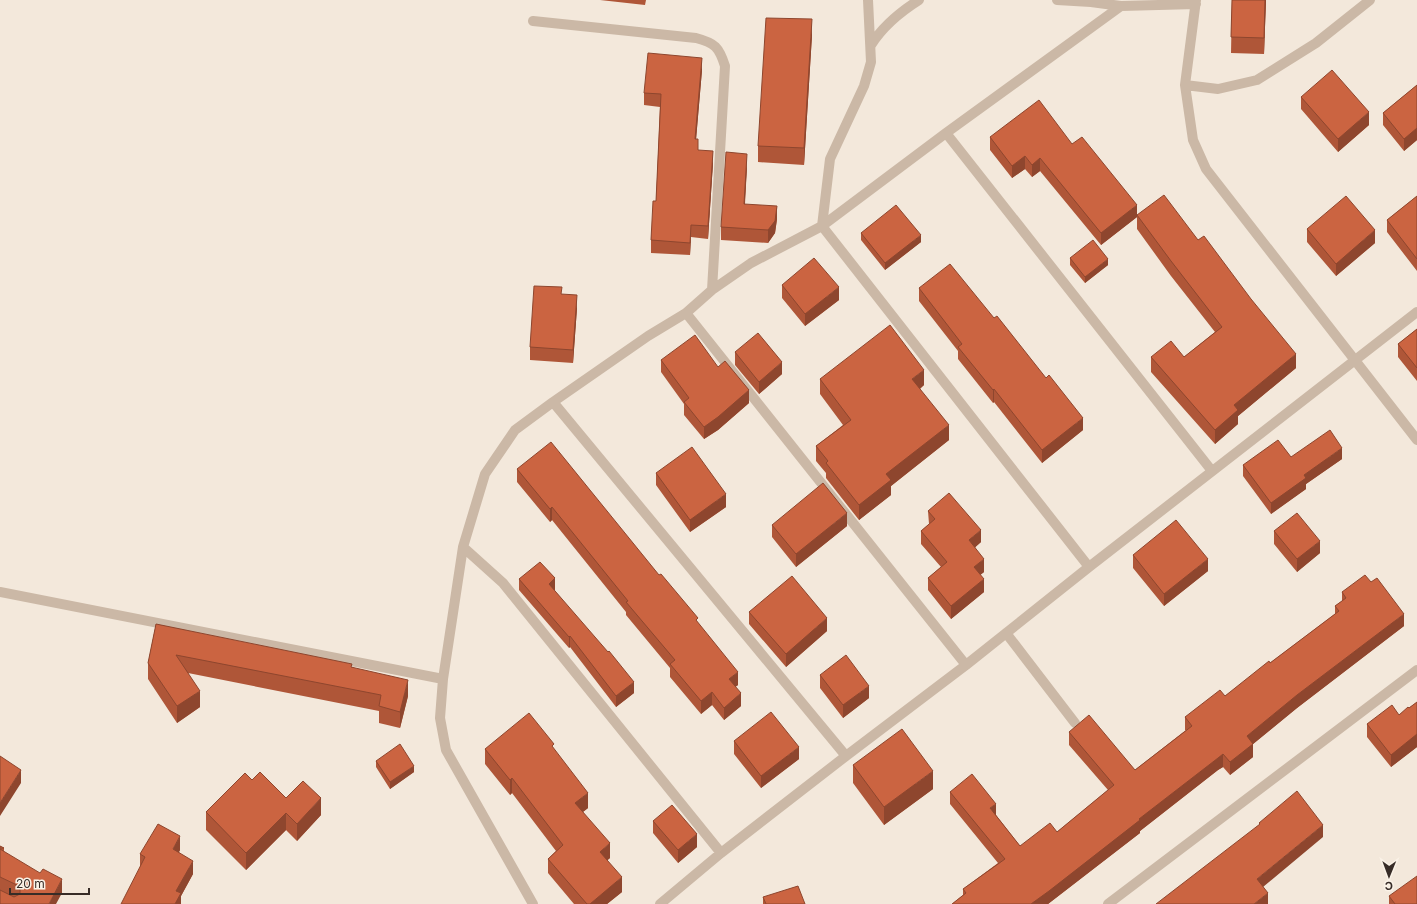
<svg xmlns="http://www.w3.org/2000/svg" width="1417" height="904" font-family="Inter,sans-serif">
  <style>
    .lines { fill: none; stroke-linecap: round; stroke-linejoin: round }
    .minor { stroke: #cbb8a6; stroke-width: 10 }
    .wall { fill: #af5638 }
    .shaded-wall { fill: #8e462e }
    .building { fill: #cb6441; stroke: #8e462e }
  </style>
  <rect width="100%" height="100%" fill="#f3e8db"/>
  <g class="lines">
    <path class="minor" d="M868,0l3,62 -7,24 -34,73 -8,67 267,341
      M1057,0l34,2 30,4 75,-2
      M1196,0l-11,85 8,55 13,29 211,271
      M533,21l163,17c19,5 23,9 29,28l-13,224
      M871,45c12,-19 29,-33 48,-45
      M1185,85l33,4 39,-9 59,-37 54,-43
      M946,133l266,338
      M686,313l280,352
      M553,402l293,354
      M463,547l40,36 218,270
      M0,592l443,87
      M1006,633l69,90
      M533,904l-87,-154 -6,-32 3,-39 20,-132 22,-73 30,-44 38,-28 95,-66 38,-23 26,-23 39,-27 71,-37 124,-93 175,-127
      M660,904l61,-51 125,-97 120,-91 123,-98 328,-255
      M1108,904l309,-234"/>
  </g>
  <path class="wall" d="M600,0h46l-1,5z
    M1232,0h34l-2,54 -33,-1z
    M812,35l-8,130 -46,-3v-16z
    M702,70l-6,69 2,11 15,13 -5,76 -17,-2 -1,18 -39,-2v-13l5,-39 4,-94 -16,-2v-12z
    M1417,85v55l-13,11 -21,-26v-12z
    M1301,97l68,28 -31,27 -37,-43z
    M990,137l82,7 65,73 -36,28 -61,-74 -8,6 -7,-8 -13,9 -22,-28z
    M747,166l-2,38 32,15 -2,14 -7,10 -47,-3v-13z
    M1417,196v75l-30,-39v-12z
    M1137,215l61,25 98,128 -58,48v8l-23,20 -64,-72v-15h33l31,-25 -44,-56 -34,-47z
    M1307,229l68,14 -39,33 -29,-34z
    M861,233l60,9 -36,28 -24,-30z
    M1070,258l38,7 -23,18 -15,-18z
    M782,285l57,15 -34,26 -23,-28z
    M919,288l164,142 -41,33 -48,-61 -1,1 -35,-44v-8l-39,-50z
    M577,308l-4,55 -43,-3v-13z
    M1417,329v52l-19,-24v-13z
    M735,352l47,22 -23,20 -24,-29z
    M661,360l57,7 31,36 -31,27 -14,9 -20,-24v-11l-23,-32z
    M820,379l104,6 -4,4 29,51 -58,46v9l-32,25 -33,-42v-5l-10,-12v-15l27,-21 -23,-31z
    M1291,457l51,2 -36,25v5l-35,25 -28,-38v-11z
    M517,469l181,154 40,62 -3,2 6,19 -17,14 -12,-15 -11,9 -31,-37v-9l-44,-53v-3l-74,-92 -2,2 -33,-40z
    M656,473l70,34 -36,25 -34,-47z
    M928,511l53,31 -6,5 9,25 -4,3 4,17 -33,27 -23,-29v-12l13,-11 -20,-23v-13l8,-7z
    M772,525l75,1 -51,41 -24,-30z
    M1274,531l46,22 -23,19 -23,-28z
    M1133,555l75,16 -44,35 -31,-38z
    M519,579l36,11h-1l80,103 -18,14 -46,-60 -1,1 -50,-58z
    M1342,592l62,34 -107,82 -44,36v13l-23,18 -7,-8 -5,3 -78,61v2l-92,71h-96l11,-9v-6l35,-26 -48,-59v-12l46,23 24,31 37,-14 51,-42 -39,-45v-13l66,38 51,-40h-1v-13l40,-21 45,-33 65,-49v-8l7,-5z
    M749,612l78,19 -41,36 -37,-43z
    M156,624l196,43 56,29 -8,32 -21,-5v-12l-191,-38 12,34 -23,16 -29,-44v-16z
    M820,675l49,23 -26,20 -23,-30z
    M1417,702v45l-26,20 -24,-30v-13l32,-9z
    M734,741l65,18 -38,29 -27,-34z
    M485,749h69l34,59 -5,4 27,46 -3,2 15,32 -15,12h-33l-26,-31v-14l8,-8 -44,-58 -2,2 -25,-31z
    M376,761l38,11 -24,17 -14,-22z
    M853,765l80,24 -49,36 -31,-42z
    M252,780l34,18 35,17 -24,26 -11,-11 -40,40 -40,-40v-18z
    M653,821l44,26 -19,16 -25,-30z
    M0,846l4,2v4l58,41 -62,11z
    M180,850l-1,2 14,22 -12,22v8l-41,-37v-13z
    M1389,896l28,8h-28z
    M763,897l42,7h-42z"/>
  <path class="shaded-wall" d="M1265,0h1l-2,54v-16z
    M812,19v16l-8,130v-17z
    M702,58v12l-7,82v-13z
    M1369,112v13l-31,27v-13z
    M1417,128v12l-13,11v-12z
    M713,151v12l-5,76v-13z
    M747,154v12l-3,50v-12z
    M1025,156v13l-13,9v-12z
    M1040,158v13l-8,6v-12z
    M1137,205v12l-36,28v-12z
    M777,206v13l-2,14 -7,10v-13z
    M691,225v12l-1,18v-12z
    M1375,230v13l-39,33v-12z
    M921,235v7l-36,28v-7z
    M1108,259v6l-23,18v-6z
    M839,287v13l-34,26v-12z
    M577,295v13l-4,55v-13z
    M1296,354v14l-58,48v8l-23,20v-14l19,-25z
    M782,362v12l-23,20v-12z
    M924,370v15l-12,10v-16z
    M994,389v13l-1,1v-13z
    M749,390v13l-31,27 -14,9v-12z
    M1083,418v12l-41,33v-13z
    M949,425v15l-58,46v9l-32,25v-15l27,-31z
    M1342,448v11l-36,25v5l-35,25v-11l33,-28z
    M726,494v13l-36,25v-12z
    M552,507v13l-2,2v-13z
    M847,513v13l-51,41v-13z
    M981,530v12l-12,11v-13z
    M1320,541v12l-23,19v-13z
    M984,559v13l-10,8v-13z
    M1208,559v12l-44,35v-12z
    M555,578v12l-6,5v-11z
    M984,579v13l-33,27v-13z
    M1404,614v12l-107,82 -50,41v-13l50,-41z
    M827,618v13l-41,36v-13z
    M570,636v11l-1,1v-11z
    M738,672v13l-9,7v-13z
    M408,680v16l-8,32v-16z
    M634,682v11l-18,14v-11z
    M869,686v12l-26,20v-13z
    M200,691v16l-23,16v-17z
    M712,692v13l-11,9v-13z
    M741,693v13l-17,14v-12z
    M1417,734v13l-26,20v-12z
    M1253,744v13l-23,18v-13z
    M799,747v12l-38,29v-12z
    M1223,754v13l-5,3 -78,61v2l-92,71h-17l108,-85 79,-61z
    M414,766v6l-24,17v-7z
    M21,770v13l-21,33v-13z
    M933,771v18l-49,36v-18z
    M512,778v15l-2,2v-15z
    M588,793v15l-13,10v-15z
    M321,798v17l-24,26v-17z
    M996,804v13l-6,-9z
    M286,813v17l-40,40v-17z
    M1323,825v12l-66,55v-13z
    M697,834v13l-19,16v-13z
    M180,836v14l-7,13v-14z
    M610,843v15l-10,9v-15z
    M193,861v13l-12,22v8h-6l1,-13z
    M622,877v15l-15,12h-17z
    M62,879v14l-6,11h-7z
    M1268,893v11h-14z"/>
  <path class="building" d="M1232,0h33l-1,38 -33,-1z
    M766,18l46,1 -8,129 -46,-2z
    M648,53l54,5 -7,81h3v11l15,1 -5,75 -17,-1 -1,18 -39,-3 2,-39h3l5,-107 -17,-1z
    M1332,70l37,42 -31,27 -37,-42z
    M1417,85v43l-13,11 -21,-26z
    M1039,100l33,44 10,-7 55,68 -36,28 -61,-75 -8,7 -7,-9 -13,10 -22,-29z
    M726,152l21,2 -3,50 33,2 -2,15 -7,9 -47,-3z
    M1164,195l34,45 6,-4 47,63 45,55 -62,51 4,5 -23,20 -64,-73 20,-16 13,16 38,-30 -51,-66 -34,-46z
    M1346,196l29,34 -39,34 -29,-35z
    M1417,196v63l-30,-39z
    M896,205l25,30 -36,28 -24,-30z
    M1093,240l15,19 -23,18 -15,-19z
    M814,258l25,29 -34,27 -23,-29z
    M950,264l44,54 3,-2 49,62 3,-3 34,43 -41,32 -48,-61 -1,1 -35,-43 4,-3 -43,-56z
    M534,286l28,1 -1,7 16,1 -4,55 -43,-3z
    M890,325l34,45 -12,9 37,46 -63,49 5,6 -32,25 -33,-42 2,-2 -12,-15 35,-26 -31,-41z
    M1417,329v39l-19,-24z
    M758,333l24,29 -23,20 -24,-30z
    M695,335l23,32 7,-6 24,29 -31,27 -14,10 -20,-25 5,-4 -28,-38z
    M1330,430l12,18 -38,27 2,3 -35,25 -28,-38 35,-25 13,17z
    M551,442l108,133 2,-1 37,44 -2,2 42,52 -9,7 12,14 -17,15 -12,-16 -11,9 -31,-37 5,-4 -49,-58 2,-1 -76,-94 -2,2 -33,-40z
    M692,447l34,47 -36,26 -34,-47z
    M823,483l24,30 -51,41 -24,-29z
    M949,493l32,37 -12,10 15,19 -10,8 10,12 -33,27 -23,-28 19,-16 -26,-31 14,-12 -7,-8z
    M1297,513l23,28 -23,18 -23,-28z
    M1176,520l32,39 -44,35 -31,-39z
    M540,562l15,16 -6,6 59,68 1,-1 25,31 -18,14 -46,-60 -1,1 -50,-58z
    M1365,575l6,7 6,-4 27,36 -107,81 -50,41 6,8 -23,18 -7,-8 -5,4 -79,61 1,1 -91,71 -18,13h-79l14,-11 -3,-4 42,-30 -55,-67 22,-18 24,30 -6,4 30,38 30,-23 7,9 57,-47 -45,-53 20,-17 46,55 57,-44 -7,-9 35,-27 5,6 44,-35 1,2 69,-52 -4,-5 11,-8 -4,-6z
    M792,576l35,42 -41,36 -37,-42z
    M156,624l196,40 -1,3 57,13 -8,32 -21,-6 2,-11 -205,-40 24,36 -23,15 -29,-43z
    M846,655l23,31 -26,19 -23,-30z
    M1417,702v32l-26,21 -24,-31 25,-19 7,10 9,-8 1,1z
    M771,712l28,35 -38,29 -27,-35z
    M529,713l25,31 -2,2 36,47 -13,10 35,40 -10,9 22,25 -32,27h-3l-39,-45 15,-14 -51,-67 -2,2 -25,-31z
    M902,729l31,42 -49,36 -31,-42z
    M400,744l14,22 -24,16 -14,-21z
    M0,756l21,14 -21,33z
    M260,772l26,26 17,-17 18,17 -24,26 -11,-11 -40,40 -40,-41 39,-39 7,7z
    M1297,791l26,34 -66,54 11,14 -14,11h-98l104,-80 -1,-1z
    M672,805l25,29 -19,16 -25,-29z
    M158,824l22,12 -7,13 20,12 -17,30 5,2 -6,11h-54l24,-47 -5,-3z
    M0,846l4,2h-4z
    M0,849l40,24 3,-4 19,10 -13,25h-49v-14l14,7 6,-3v-7l-3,-2 -17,-8z
    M1417,876v28h-22l-6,-8z
    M798,886l7,18h-39l-3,-7z"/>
  <g transform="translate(1389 876) rotate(181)" stroke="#faf2e7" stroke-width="3" paint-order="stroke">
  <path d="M0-3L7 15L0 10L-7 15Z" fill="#372c27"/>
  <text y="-6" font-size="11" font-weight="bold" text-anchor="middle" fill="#372c27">С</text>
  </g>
  <path d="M10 888v6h79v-6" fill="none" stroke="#372c27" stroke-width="2"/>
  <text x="16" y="888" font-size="12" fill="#372c27" stroke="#faf2e7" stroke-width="3" paint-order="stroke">20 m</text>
</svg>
